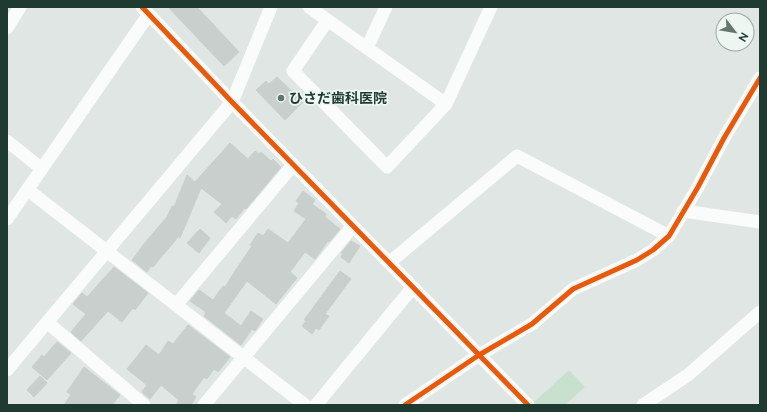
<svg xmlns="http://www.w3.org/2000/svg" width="767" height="412" font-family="Raleway,'Noto Sans JP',sans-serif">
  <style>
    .green { fill: #c7e1ce }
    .building { fill: #c9cfcc; stroke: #c9cfcc }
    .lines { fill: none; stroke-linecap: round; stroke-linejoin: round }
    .street { stroke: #fafbfb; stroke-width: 13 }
    .cycleway-casing { stroke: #edf6f1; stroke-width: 8 }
    .cycleway { stroke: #e8590c; stroke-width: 5 }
    .poi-dot { fill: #62766f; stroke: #edf6f1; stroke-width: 1.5 }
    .labels { text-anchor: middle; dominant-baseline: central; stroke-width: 3.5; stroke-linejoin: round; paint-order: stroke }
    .poi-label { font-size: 14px; font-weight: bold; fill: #1e3a31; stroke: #edf6f1; text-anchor: start }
  </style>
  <rect width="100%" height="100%" fill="#e0e6e3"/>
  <path class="green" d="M569,370l16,17 -20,18h-34z"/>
  <path class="building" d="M168,7h29l42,45 -15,14z
    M277,77l26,25 -18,18 -29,-30 10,-9 3,3z
    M230,143l18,16 7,-8 4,3 2,-2 10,9 2,-2 8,8 -35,42 -1,-1 -9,11 -4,-3 -6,7 -12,-11 8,-8 -21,-16 -21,50 -1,-2 -26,31 -2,-1 -4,6 -15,-12 12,-16 23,-27 5,-11 2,1 13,-32 8,7z
    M303,191l12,9 -3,4 14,10 -1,3 15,12 -11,13 -1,-1 -13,18 -10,-7 -15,20 7,6 -21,26 -29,-23 -23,32 17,13 10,-15 12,8 -8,12 -3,-2 -11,16 -37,-29 2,-4 -16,-11 9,-11 14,10 10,-14 2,1 12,-19 15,-22 -2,-1 8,-12 5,3 5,-7 20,14 18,-24 -12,-8 5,-8 -3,-2z
    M200,229l10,9 -11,15 -12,-10z
    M351,241l9,5 -11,17 -8,-6 2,-3 -2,-1z
    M114,267l34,26 -13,17 -2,-2 -11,14 -14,-11 -27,30 -10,-9 15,-18 -13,-10 9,-11 5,4z
    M340,271l11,8 -26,35 4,2 -10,14 -3,-2 -4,6 -10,-8 4,-5 -2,-1z
    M188,325l42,32 -12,15 -4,-3 -7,10 -3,-2 -12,17 4,3 -5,8h-15l3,-5 -18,-15 -11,14 -8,-7 5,-7 -20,-16 19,-24 13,10 9,-14 5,3z
    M57,342l14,11 -24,27 -15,-13 10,-12 2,2z
    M84,367l36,28 -8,10h-48l7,-10 -4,-3z
    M40,376l7,7 -13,14 -7,-7z"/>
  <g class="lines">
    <path class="street" d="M142,7l90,95 296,303
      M309,7l137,97
      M327,21l-34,50 94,96 59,-63 45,-97
      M7,28l13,-21
      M367,48l19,-41
      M7,141l35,28
      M28,190l277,215
      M683,211l77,11
      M7,219l142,-205
      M390,262l127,-106 152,80
      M176,305l117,-140
      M47,322l97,83
      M7,370l225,-268 39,-95
      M204,405l149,-179
      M316,405l97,-118
      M405,405l74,-50 53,-31 41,-35 64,-29 16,-10 16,-14 29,-49 26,-49 36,-60
      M643,405l45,-30 72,-63"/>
    <defs>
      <path id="cycleway" d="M142,7l90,95 296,303
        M405,405l74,-50 53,-31 41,-35 64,-29 16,-10 16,-14 29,-49 26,-49 36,-60"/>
    </defs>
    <use href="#cycleway" class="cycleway-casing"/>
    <use href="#cycleway" class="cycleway"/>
  </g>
  <circle class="poi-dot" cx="281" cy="98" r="4"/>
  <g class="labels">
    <g class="poi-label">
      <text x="289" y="98">ひさだ歯科医院</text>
    </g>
  </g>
  <rect width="767" height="412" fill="none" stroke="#1e3a31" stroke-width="16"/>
  <g transform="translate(735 32) rotate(121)"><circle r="19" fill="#edf6f1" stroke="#9aaba4"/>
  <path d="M0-3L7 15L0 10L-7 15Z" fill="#62766f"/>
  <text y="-6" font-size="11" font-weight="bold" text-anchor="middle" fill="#1e3a31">N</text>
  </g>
</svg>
